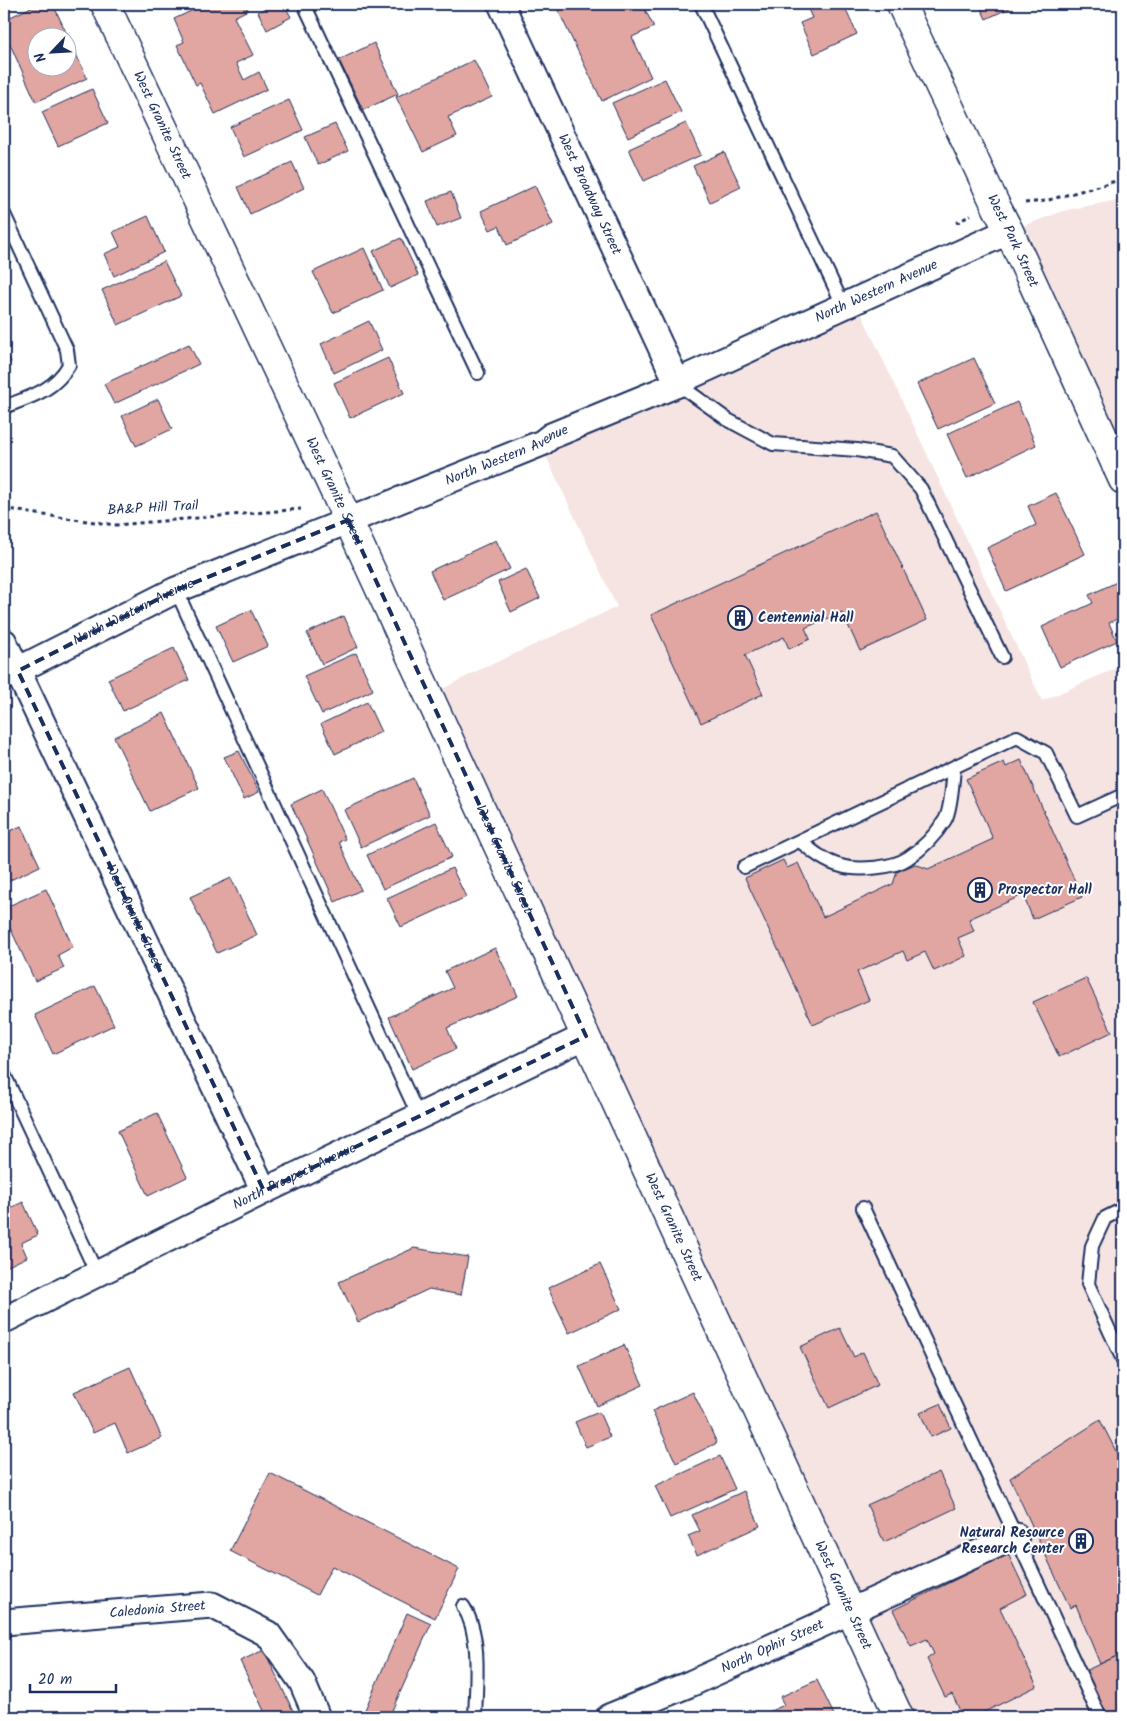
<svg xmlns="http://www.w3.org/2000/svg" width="1127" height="1721" font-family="Kalam,sans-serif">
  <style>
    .built { fill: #f6e4e3 }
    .building { fill: #e1a6a1; stroke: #1b2f5e; fill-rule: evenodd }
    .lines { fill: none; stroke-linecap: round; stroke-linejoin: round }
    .service-casing { stroke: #1b2f5e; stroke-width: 16 }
    .minor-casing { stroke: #1b2f5e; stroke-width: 29 }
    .tertiary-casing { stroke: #1b2f5e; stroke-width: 31 }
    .path { stroke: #1b2f5e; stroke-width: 3; stroke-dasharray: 4 4; stroke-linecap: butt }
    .service { stroke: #fff; stroke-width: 12 }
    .minor { stroke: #fff; stroke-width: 25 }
    .tertiary { stroke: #fff; stroke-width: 28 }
    .marked { fill: none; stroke: #1b2f5e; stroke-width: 4; stroke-dasharray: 10 6; stroke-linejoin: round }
    .labels { text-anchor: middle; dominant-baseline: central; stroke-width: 4; stroke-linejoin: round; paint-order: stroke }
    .street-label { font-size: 14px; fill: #1b2f5e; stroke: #fff }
    .poi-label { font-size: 14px; font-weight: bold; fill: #1b2f5e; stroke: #fff; text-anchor: start }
  </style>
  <rect width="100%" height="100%" fill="#fff"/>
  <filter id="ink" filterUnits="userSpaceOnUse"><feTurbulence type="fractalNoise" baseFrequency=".02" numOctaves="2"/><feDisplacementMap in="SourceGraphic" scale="10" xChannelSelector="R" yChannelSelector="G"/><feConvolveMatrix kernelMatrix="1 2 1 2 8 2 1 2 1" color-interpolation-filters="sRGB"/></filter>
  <g filter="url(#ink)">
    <path class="built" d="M1123,199v281l-114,-249 57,-21z
      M856,302l186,399 81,-36v1052h-224l-470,-1021 48,-25 140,-64 -73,-155z"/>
    <path class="building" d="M38,4h15l34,74 -51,24 -32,-71v-11zM38,38h30v30h-30z
      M206,4h39l3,6 -14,7 19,38 -17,8 8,17 15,-8 8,17 -52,25 -15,-31 -4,2 -19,-40 7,-3 -10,-23z
      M273,4h11l7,13 -24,13 -9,-18z
      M555,4h87l12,23 -22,10 19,40 -49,24z
      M773,4h20l-16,7z
      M810,4h33l14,30 -43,20 -14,-31 12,-5 -6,-13z
      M979,4h39l-32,15z
      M374,43l24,51 -35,16 -24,-50z
      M474,60l18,37 -44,20 9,19 -34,16 -27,-55z
      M665,79l16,33 -53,25 -16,-34z
      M92,89l16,34 -50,23 -16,-34z
      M289,100l14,30 -59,27 -14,-30z
      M686,123l15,32 -57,26 -15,-32z
      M335,124l13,27 -30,14 -13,-28z
      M724,152l17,35 -31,15 -17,-36z
      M292,162l12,26 -54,26 -12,-27z
      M535,186l18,38 -46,21 -8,-19 -9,4 -9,-19z
      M451,192l10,26 -24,9 -10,-26z
      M148,216l16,36 -50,24 -10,-22 16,-7 -7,-15z
      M401,238l17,37 -28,13 -17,-37z
      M4,246l7,16 -7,3z
      M364,248l19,42 -50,23 -20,-41z
      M164,261l17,35 -63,29 -16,-35z
      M369,321l13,29 -48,23 -13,-29z
      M189,344l10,20 -85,40 -10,-20z
      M4,347l7,15 -7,4z
      M388,358l16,35 -54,25 -16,-35z
      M974,358l21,45 -57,26 -21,-45z
      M158,399l14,30 -36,17 -14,-30z
      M1017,402l19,43 -69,33 -20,-44z
      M1056,493l29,61 -79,37 -19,-43 49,-23 -8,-19z
      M876,511l51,109 -67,31 -18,-39 -37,16 5,11 -21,10 -5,-12 -39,18 18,39 -62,29 -50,-108z
      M496,540l14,29 -67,31 -13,-29z
      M526,569l14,29 -29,14 -13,-30z
      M1119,581l4,9v26l-14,7 8,18 -57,26 -18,-40 51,-24 -4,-8z
      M251,610l17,36 -35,16 -17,-36z
      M344,616l14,31 -36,17 -15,-31z
      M174,648l15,32 -66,31 -15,-32z
      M356,653l17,37 -51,24 -18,-38z
      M367,702l14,30 -46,22 -14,-30z
      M164,713l35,75 -49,23 -36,-74z
      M239,751l20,41 -15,7 -20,-42z
      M1021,760l61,137 -49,22 -10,-24 -54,24 5,12 -16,7 8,18 -32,15 -9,-19 -18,8 -4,-9 -46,21 12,28 -56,25 -68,-147 38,-18 4,8 11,-5 25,54 70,-33 4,-12 18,-8 13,5 65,-30 -27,-60 38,-17 2,5z
      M413,778l17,37 -69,32 -17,-37z
      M322,789l23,50 -6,3 22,48 -26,12 -44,-98z
      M436,822l16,35 -69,32 -16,-34z
      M21,826l19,40 -36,17v-49z
      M452,868l14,29 -65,30 -14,-29z
      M231,878l26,57 -40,18 -27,-56z
      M46,889l27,58 -15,8 6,13 -29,13 -31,-66v-7z
      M495,948l23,48 -71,32 9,21 -44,20 -23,-52 64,-29 -8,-17z
      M1086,978l26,54 -53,25 -26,-55z
      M95,986l19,39 -61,29 -18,-39z
      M157,1113l30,64 -39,19 -30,-65z
      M23,1202l15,33 -17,8 6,14 -23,11v-57z
      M414,1248l54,9 -7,38 -32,-6 -71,33 -19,-40z
      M600,1264l21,45 -52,24 -21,-45z
      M840,1328l14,29 9,-5 15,33 -49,23 -29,-61z
      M624,1345l19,40 -46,21 -18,-40z
      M130,1367l32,71 -34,15 -13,-30 -22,10 -19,-41z
      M693,1392l24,51 -41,20 -24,-52z
      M940,1404l11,24 -20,9 -11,-24z
      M599,1412l11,25 -24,10 -11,-25z
      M1100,1420l23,45v188l-23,11 -24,-59 -6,3 -60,-130z
      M720,1456l15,33 -65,29 -15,-32z
      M939,1472l17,36 -72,34 -17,-37z
      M270,1473l189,96 -24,49 -103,-52 -15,29 -87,-44z
      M744,1491l16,35 -63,29 -9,-19 12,-5 -8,-16z
      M1008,1554l19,40 -27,14 37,78 -63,31h-11l-11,-23 -7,3 -18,-38 7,-5 -7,-15 -16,7 -18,-36z
      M407,1613l24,11 -42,93h-14l-11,-5z
      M264,1650l32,67h-29l-27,-56z
      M1123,1653v64h-16l-22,-46z
      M817,1680l18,37h-77l26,-12 -4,-8z
      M750,1709l4,8h-20z"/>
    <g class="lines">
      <defs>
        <path id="service" d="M304,4l174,369
          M701,4l143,303
          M4,214l63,136 2,15c-15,26 -39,32 -65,42
          M678,384l50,36 45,24 84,6 35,6 29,33 81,168
          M176,590l243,527
          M800,841c12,10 25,21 41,25 17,5 53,2 67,-8 14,-9 28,-24 37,-38 6,-10 8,-40 9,-53
          M744,867l273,-130 29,16 31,63 46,-21
          M4,1074l93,200
          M863,1208l237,509
          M1123,1209l-18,9 -13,28 -4,38 35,76
          M463,1606c19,29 13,77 12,111"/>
        <g id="minor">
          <path id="s1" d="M501,4l177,380"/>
          <path id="s2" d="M4,642l260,549"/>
          <path id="s3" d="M4,677l172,-87 366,-147 9,-7 127,-52 12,-8 319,-145"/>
          <path id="s4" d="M4,1320l260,-129 322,-155"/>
          <path id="s5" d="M4,1622l208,-17 56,29 34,48 15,35"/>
          <path id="s6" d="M609,1717l83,-34 324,-147"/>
        </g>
        <g id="tertiary">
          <path id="s7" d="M105,4l243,516 551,1197"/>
          <path id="s8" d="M901,4l96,204 12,23 114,249"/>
        </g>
      </defs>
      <use href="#service" class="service-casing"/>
      <use href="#minor" class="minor-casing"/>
      <use href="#tertiary" class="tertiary-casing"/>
      <path class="path" d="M1025,203l20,-2 78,-22
        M956,223l15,-8
        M4,508l26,5 86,12 185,-16"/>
      <use href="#service" class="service"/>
      <use href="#minor" class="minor"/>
      <use href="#tertiary" class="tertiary"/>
    </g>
  </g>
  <path class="marked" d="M348,520l238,516 -322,155 -246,-520 158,-81z"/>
  <defs>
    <symbol id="building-ring" viewBox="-11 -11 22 22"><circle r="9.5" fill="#fff" stroke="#1b2f5e" stroke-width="1.5"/><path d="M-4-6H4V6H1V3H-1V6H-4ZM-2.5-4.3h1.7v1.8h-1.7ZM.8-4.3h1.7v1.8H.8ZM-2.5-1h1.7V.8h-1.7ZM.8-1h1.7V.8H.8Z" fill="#1b2f5e"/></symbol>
  </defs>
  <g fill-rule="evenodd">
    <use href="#building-ring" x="726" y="604" width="28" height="28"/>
    <use href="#building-ring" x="966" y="876" width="28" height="28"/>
    <use href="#building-ring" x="1067" y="1527" width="28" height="28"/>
  </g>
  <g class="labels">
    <g class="street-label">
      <text stroke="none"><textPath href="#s7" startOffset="134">West Granite Street</textPath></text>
      <text stroke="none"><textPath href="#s1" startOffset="210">West Broadway Street</textPath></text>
      <text stroke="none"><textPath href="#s8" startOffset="262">West Park Street</textPath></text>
      <text stroke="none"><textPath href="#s3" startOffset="955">North Western Avenue</textPath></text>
      <text stroke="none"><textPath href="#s3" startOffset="550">North Western Avenue</textPath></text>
      <text stroke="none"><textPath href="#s7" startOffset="539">West Granite Street</textPath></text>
      <text transform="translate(153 508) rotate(-3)">BA&amp;P Hill Trail</text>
      <text stroke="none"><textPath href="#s3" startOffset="145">North Western Avenue</textPath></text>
      <text stroke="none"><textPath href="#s7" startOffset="944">West Granite Street</textPath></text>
      <text stroke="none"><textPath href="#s2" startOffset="304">West Quartz Street</textPath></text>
      <text stroke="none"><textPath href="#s4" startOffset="324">North Prospect Avenue</textPath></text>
      <text stroke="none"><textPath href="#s7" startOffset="1349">West Granite Street</textPath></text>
      <text stroke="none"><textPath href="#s7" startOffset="1754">West Granite Street</textPath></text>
      <text stroke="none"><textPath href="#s5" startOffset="154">Caledonia Street</textPath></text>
      <text stroke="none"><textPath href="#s6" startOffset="178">North Ophir Street</textPath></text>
    </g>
    <g class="poi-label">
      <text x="758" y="618">Centennial Hall</text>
      <text x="998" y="890">Prospector Hall</text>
      <text x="1064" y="1533" text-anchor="end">Natural Resource<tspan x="1064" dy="16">Research Center</tspan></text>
    </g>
  </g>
  <rect width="1127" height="1721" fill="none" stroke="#fff" stroke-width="20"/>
  <rect x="10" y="10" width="1107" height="1701" fill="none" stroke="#1b2f5e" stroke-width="2" filter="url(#ink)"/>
  <g transform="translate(52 52) rotate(245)"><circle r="24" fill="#ffffff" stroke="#a4acbf"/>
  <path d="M0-4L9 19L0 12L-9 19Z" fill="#1b2f5e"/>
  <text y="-8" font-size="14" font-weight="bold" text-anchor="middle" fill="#1b2f5e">N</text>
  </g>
  <path d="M30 1684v8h86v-8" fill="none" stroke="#1b2f5e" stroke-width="2.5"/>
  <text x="38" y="1684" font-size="15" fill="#1b2f5e" stroke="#ffffff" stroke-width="4" paint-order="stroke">20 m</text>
</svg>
